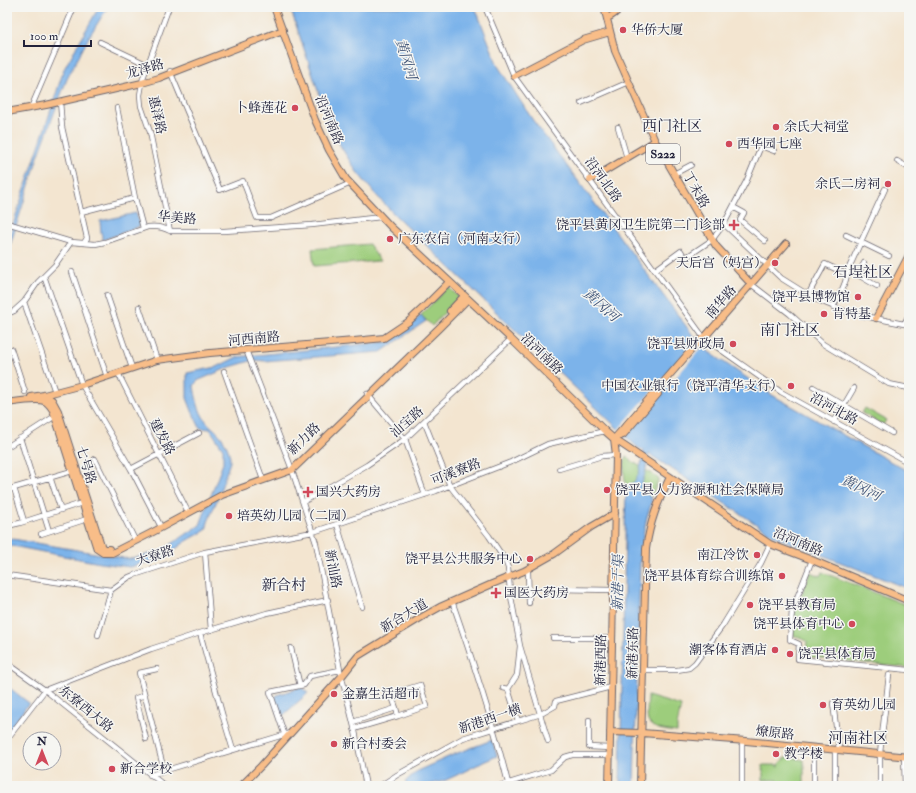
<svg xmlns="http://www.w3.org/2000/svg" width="916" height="793" font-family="'IM FELL Double Pica','Noto Serif SC',serif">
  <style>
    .green { fill: #9dcd7c; stroke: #60785c }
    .water { fill: #7bb3ea; stroke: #4e6a92 }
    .pier { fill: #f3e5d0 }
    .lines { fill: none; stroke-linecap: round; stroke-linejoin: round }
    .minor-casing { stroke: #6b666f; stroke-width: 6 }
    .major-casing { stroke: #6b666f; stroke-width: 8 }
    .minor { stroke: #fff; stroke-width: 4.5 }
    .major { stroke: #f8bd88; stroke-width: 6 }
    .poi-dot { fill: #d1495b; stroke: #f6f6f2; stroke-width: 1.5 }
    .labels { text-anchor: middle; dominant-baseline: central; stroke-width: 3; stroke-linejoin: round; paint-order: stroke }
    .shield { fill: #f6f6f2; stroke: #626272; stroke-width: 1 }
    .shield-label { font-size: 12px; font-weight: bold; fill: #22223b }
    .poi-label { font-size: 13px; fill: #22223b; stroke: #f6f6f2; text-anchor: start }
    .street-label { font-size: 13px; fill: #22223b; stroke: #f6f6f2 }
    .water-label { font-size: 14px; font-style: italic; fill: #415578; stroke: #f6f6f2 }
    .quarter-label { font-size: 15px; fill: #22223b; stroke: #f6f6f2 }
  </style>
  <rect width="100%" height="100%" fill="#f6f6f2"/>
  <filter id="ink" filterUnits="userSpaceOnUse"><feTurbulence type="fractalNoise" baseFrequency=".025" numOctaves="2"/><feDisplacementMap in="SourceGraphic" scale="8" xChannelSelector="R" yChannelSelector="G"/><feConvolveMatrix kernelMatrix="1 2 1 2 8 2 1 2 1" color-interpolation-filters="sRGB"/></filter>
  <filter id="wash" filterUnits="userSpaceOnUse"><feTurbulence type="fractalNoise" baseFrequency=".012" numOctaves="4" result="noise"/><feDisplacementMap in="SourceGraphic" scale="16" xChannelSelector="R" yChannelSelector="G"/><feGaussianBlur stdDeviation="0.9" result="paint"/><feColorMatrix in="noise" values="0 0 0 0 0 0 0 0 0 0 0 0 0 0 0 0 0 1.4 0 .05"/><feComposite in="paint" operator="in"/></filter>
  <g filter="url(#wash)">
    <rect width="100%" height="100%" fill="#f3e5d0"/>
    <path class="green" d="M369,244l11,17 -66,5 -2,-17z
      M448,287l11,10 -27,29 -11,-11z
      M865,408l21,12 -3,5 -21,-12z
      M626,457l33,22 -8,18 -12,-8 2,-4 -7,-3 -8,5c-2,-9 -3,-21 0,-30z
      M810,572l10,4 2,-4 87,34v62l-104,-12 2,-15 -14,-6 2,-23z
      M648,696l33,10 -4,20v6c-7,-1 -26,-2 -29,-11 -2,-6 0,-18 0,-25z
      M789,757c6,0 10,3 15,3v26h-26v-6h-15v-15h15v3c2,-6 5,-10 11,-11z"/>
    <path class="water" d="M99,7h9l-18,28 -23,44 -7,18 -23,63 -30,95v-10l9,-30 30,-90 18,-56z
      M290,7h185l23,59 34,53 160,215 17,18 63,43 137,77v117l-133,-52 -127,-83 -4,20 -5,15 11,8 1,4 -5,16 -4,19 -3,26 -6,224h-14l6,-299 8,-5 5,-9 5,-22 -8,-5 -240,-230 -20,-21 -19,-23 -16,-25 -13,-26z
      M136,213l4,13 -37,14 -2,-7 -1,-12z
      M421,315l5,6 -45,31 -116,9 -11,-1 -24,7 -33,14 -3,5c2,11 4,25 12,35 3,5 9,8 13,13 6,7 12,19 11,28l-13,38 -9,22 -2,8 -21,12 -22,16 -33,9 -30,-4 -93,-18v-7l123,21 31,-8 39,-26 23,-62v-14l-13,-20 -10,-1 -8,-17 -5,-13v-25l30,-6 20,-10 150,-15c14,-6 23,-16 34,-27z
      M7,686l22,17 -22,30z
      M301,687l7,6 -28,25 -6,-19 3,-4z
      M492,740l5,16c-18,7 -34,17 -51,24 -9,4 -28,6 -37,6l-4,-4 12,-11 38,-17z"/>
    <path class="pier" d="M698,338l7,6 -81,93 -7,-6z"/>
  </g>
  <g filter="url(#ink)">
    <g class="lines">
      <defs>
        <path id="minor" d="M169,7l-26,71 -3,17 1,11 9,26 20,99
          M485,7l29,69 190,262 77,54 128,71
          M100,42l48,23
          M170,71l50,119 23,-9 14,37h14l80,-35
          M60,101l2,26 25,111 -3,5
          M581,103l48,-21
          M31,108l43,-101
          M117,108l18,90
          M618,127l9,31
          M897,161l12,7
          M674,174l17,-9
          M733,207l11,6 -4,7 25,21
          M81,212l54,-14 8,30
          M7,223l64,19
          M724,224l57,54 32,20 36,15 60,12
          M846,235l43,21
          M655,270l26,-19 4,7 27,-18 12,-16 23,-44 14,-34 13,5
          M848,270l10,5 6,-12
          M72,272l35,105
          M858,275l19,11
          M44,276l38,109 49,84 29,56
          M751,284l39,30 33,30 66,40 20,4
          M107,295l25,73
          M808,295l17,-31 21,10
          M24,302l31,90
          M139,307l18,53
          M833,307c4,-8 11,-19 13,-28 1,-3 1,-6 2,-9l37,-81
          M7,314l7,-3 10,-9 14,-20 17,-17 16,-23 24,2 10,-2 43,-15c8,-1 15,0 22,4h54l88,-6 69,-8
          M904,324l5,-9
          M11,349l14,43
          M246,350l45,117 25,76 24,127 15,61 11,55
          M224,371l38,106
          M118,373l69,137
          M813,387l79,46
          M367,394l38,45 20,56
          M424,421l26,65 39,50 16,24 3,8 2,23 10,55
          M834,422l20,-34
          M20,438l29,93
          M7,447l45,-29 5,-1
          M95,459l39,79
          M131,469l68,-36
          M559,469l43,-13 14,-1
          M50,477l11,33
          M14,488l10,33
          M7,490l65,-19
          M303,502l64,-37 38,-26 106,-100
          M337,524l25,83
          M7,526l13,-3 62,-20
          M41,534l46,-15
          M205,552l6,78
          M812,560l-20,50 -2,30 9,4 -1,15 111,11
          M527,570l1,2 1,31
          M7,575l104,15 18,-13 5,-2 71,-23 108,-20 123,-41 75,-29 37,-18 57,-13
          M553,589l60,1
          M452,601c21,60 41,121 56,182
          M200,633l67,-20 61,-13
          M98,635l13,-45
          M553,638h59
          M291,648l9,38
          M7,663l38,27 120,96
          M157,669l-18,4 25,97
          M643,670h34l12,-2 6,-5 28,-38 38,-62 9,-19
          M503,688l5,1 10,32
          M508,689l9,-14 3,-29 28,95
          M145,695l-9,3 10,41
          M833,703l6,47
          M589,720v27l21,1
          M353,722l43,-14 -5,-14 29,-9 7,21 -29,10 -2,-8
          M354,729l44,-13
          M285,736l-15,-44 34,-7 6,-9 30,-6
          M7,739l38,-49 106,-41 49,-16 23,84 10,33
          M904,756l1,30
          M150,775l140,-42
          M380,786l17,-11 66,-37 78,-24 14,-8 1,-5 55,-14
          M499,786l52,-16 14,-13 7,-2h38
          M742,786v-45
          M814,786v-38
          M835,786v-36
          M880,786v-33l9,-78"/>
        <path id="major" d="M274,7l41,113 14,30 17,29 45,48 120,112 94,92 9,8 156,105 42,16 97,41
          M604,7l11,44 40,90 61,105 35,38
          M607,18c6,-2 10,-6 14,-11
          M514,76l69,-36 27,-8
          M7,112l39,-7 96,-22 17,-5 124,-48
          M590,180l65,-39
          M450,311l14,-15
          M876,318l33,-63
          M44,395l8,5 6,11 43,134 2,4h6
          M31,397l13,-2 38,-10 75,-25 53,-7 144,-12 30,-3 24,-16 15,-14 26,-26
          M7,403c8,-1 30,-5 37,-2 4,1 6,5 9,9l44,139 6,4h9l41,-21 69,-37 70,-25 147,-142 29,-29
          M615,438l8,-3 35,-41
          M614,439l86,-99 4,-2 82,-94
          M610,732l32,1 104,8 163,16
          M241,786l20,-20 81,-90 16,-20 64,-39 18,-10 52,-23 32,-13 30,-17 37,-27 24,-14
          M609,786l7,-331 -2,-16
          M640,786l6,-237c4,-28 12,-47 24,-72"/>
      </defs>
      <use href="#minor" class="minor-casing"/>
      <use href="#major" class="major-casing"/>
      <use href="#minor" class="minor"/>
      <use href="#major" class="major"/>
    </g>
  </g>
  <g class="poi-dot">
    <circle cx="623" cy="30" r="4"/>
    <circle cx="295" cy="108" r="4"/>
    <circle cx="776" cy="127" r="4"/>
    <circle cx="729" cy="144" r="4"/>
    <circle cx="888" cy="184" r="4"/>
    <path d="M732 219h4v4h4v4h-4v4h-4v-4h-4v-4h4z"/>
    <circle cx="390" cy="239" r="4"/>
    <circle cx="775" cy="263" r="4"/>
    <circle cx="858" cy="297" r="4"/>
    <circle cx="824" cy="314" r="4"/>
    <circle cx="733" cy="344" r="4"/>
    <circle cx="791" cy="386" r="4"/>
    <circle cx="607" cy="490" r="4"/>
    <path d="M306 486h4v4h4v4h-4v4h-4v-4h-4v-4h4z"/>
    <circle cx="229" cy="516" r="4"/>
    <circle cx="757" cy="555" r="4"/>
    <circle cx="530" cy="559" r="4"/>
    <circle cx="782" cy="576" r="4"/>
    <path d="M494 587h4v4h4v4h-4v4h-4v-4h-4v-4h4z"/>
    <circle cx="750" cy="605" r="4"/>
    <circle cx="852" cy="624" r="4"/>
    <circle cx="775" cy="650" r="4"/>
    <circle cx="790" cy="654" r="4"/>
    <circle cx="334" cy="694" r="4"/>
    <circle cx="823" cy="705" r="4"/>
    <circle cx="334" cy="744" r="4"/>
    <circle cx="776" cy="754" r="4"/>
    <circle cx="112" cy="769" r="4"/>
  </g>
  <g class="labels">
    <rect class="shield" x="646" y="144" width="34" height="20" rx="3"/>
    <g class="shield-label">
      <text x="663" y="154">S222</text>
    </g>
    <g class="poi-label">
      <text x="631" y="30">华侨大厦</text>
      <text x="287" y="108" text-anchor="end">卜蜂莲花</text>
      <text x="784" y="127">余氏大祠堂</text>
      <text x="737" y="144">西华园七座</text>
      <text x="880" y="184" text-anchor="end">余氏二房祠</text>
      <text x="725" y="225" text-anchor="end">饶平县黄冈卫生院第二门诊部</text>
      <text x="398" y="239">广东农信（河南支行）</text>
      <text x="767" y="263" text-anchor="end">天后宫（妈宫）</text>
      <text x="850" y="297" text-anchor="end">饶平县博物馆</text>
      <text x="832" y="314">肯特基</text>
      <text x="725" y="344" text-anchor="end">饶平县财政局</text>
      <text x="783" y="386" text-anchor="end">中国农业银行（饶平清华支行）</text>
      <text x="615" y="490">饶平县人力资源和社会保障局</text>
      <text x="316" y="492">国兴大药房</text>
      <text x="237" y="516">培英幼儿园（二园）</text>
      <text x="749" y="555" text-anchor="end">南江冷饮</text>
      <text x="522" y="559" text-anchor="end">饶平县公共服务中心</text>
      <text x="774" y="576" text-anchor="end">饶平县体育综合训练馆</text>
      <text x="504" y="593">国医大药房</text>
      <text x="758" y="605">饶平县教育局</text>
      <text x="844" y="624" text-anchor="end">饶平县体育中心</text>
      <text x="767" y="650" text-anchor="end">潮客体育酒店</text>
      <text x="798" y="654">饶平县体育局</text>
      <text x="342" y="694">金嘉生活超市</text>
      <text x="831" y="705">育英幼儿园</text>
      <text x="342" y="744">新合村委会</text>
      <text x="784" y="754">教学楼</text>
      <text x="120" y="769">新合学校</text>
    </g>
    <g class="street-label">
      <text transform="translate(145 69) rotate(-16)">龙泽路</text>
      <text transform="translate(157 115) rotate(77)">惠泽路</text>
      <text transform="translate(329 120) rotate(67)">沿河南路</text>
      <text transform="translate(603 180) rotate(54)">沿河北路</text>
      <text transform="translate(696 190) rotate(60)">丁未路</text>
      <text transform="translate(177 218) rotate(5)">华美路</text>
      <text transform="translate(721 302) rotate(-49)">南华路</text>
      <text transform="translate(254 339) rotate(-5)">河西南路</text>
      <text transform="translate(542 354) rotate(44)">沿河南路</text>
      <text transform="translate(834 409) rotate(29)">沿河北路</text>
      <text transform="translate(407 422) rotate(-41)">汕宝路</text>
      <text transform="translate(162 437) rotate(63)">建发路</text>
      <text transform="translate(304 439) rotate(-44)">新力路</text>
      <text transform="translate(86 465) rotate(73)">七号路</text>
      <text transform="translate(456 472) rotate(-21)">可溪寮路</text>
      <text transform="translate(798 542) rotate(23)">沿河南路</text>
      <text transform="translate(155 556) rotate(-18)">大寮路</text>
      <text transform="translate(333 569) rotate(79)">新汕路</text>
      <text transform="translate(404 616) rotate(-31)">新合大道</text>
      <text transform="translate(633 653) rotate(-89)">新港东路</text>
      <text transform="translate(601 660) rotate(-89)">新港西路</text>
      <text transform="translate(86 709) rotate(39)">东寮西大路</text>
      <text transform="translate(490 719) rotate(-19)">新港西一横</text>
      <text transform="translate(775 733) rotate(6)">燎原路</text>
    </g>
    <g class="water-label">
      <text transform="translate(406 59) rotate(73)">黄冈河</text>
      <text transform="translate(601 305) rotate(41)">黄冈河</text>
      <text transform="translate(861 488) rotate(25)">黄冈河</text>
      <text transform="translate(618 583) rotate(-89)">新港干渠</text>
    </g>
    <g class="quarter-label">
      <text x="672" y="126">西门社区</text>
      <text x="863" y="272">石埕社区</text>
      <text x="790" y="330">南门社区</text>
      <text x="284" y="585">新合村</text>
      <text x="858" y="738">河南社区</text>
    </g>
  </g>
  <rect width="916" height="793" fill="none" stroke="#f6f6f2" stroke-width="24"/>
  <g transform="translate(42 751)"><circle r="19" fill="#f6f6f2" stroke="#a1a1a9"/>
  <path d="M0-3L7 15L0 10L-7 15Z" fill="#d1495b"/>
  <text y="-6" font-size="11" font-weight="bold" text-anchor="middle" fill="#22223b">N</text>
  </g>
  <path d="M24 40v6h67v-6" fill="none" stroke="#22223b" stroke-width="2"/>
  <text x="30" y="40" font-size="12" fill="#22223b" stroke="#f6f6f2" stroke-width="3" paint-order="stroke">100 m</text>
</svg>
